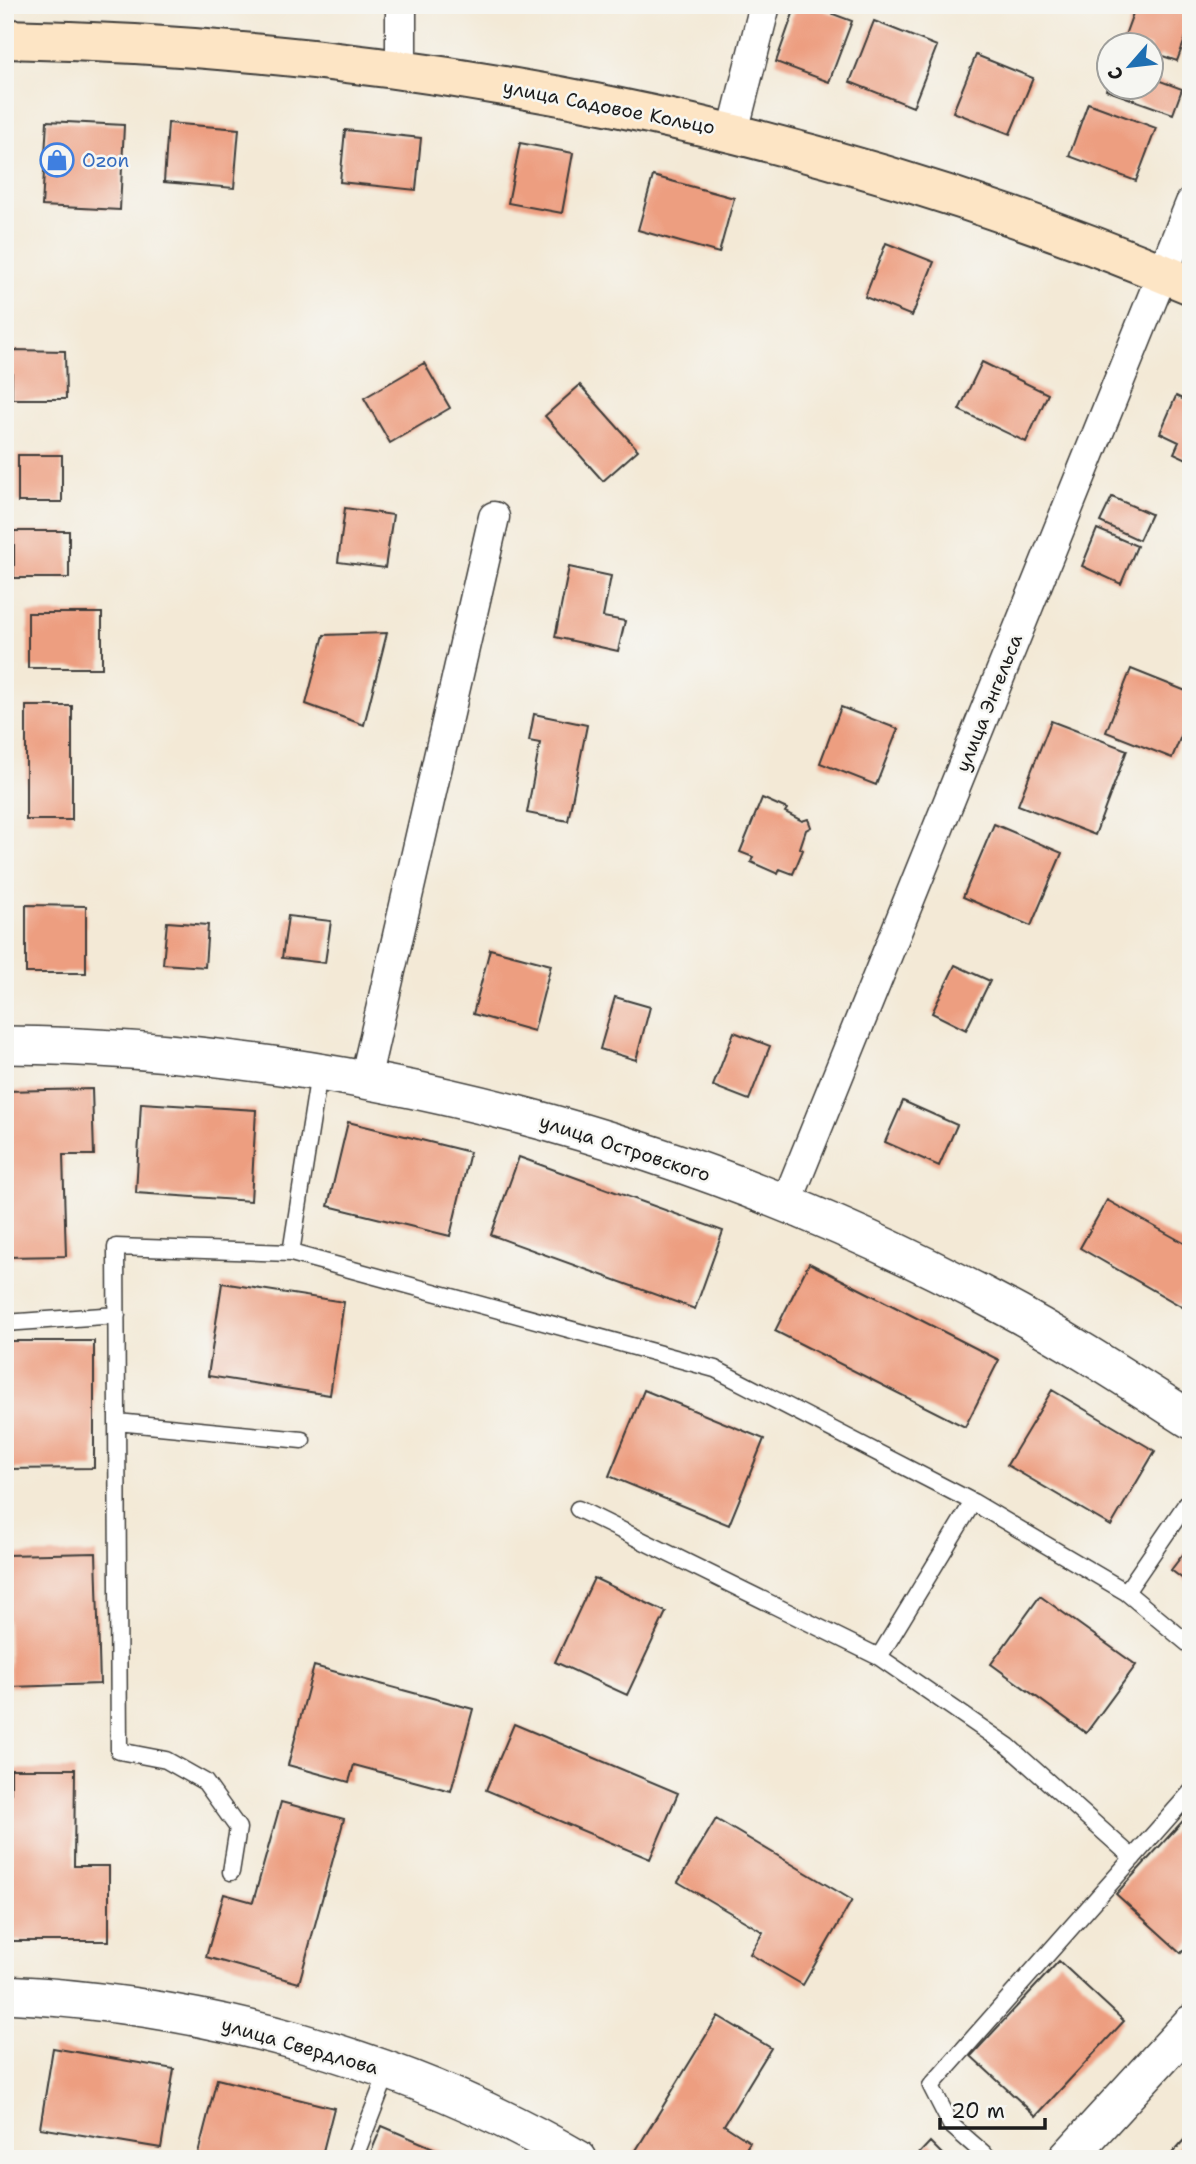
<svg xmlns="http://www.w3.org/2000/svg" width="1196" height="2164" font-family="'Shantell Sans',sans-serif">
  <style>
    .building { fill: #ed9e80 }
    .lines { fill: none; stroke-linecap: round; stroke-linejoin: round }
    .service-casing { stroke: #3c3b38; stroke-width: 19 }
    .minor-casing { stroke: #3c3b38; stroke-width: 33 }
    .tertiary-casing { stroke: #3c3b38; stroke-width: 40 }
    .secondary-casing { stroke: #3c3b38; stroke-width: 42 }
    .service { stroke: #fff; stroke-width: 16 }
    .minor { stroke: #fff; stroke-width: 30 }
    .tertiary { stroke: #fff; stroke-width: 37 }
    .secondary { stroke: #fde5c5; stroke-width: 38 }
    .labels { text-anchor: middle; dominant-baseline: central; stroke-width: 5; stroke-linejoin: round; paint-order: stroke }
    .street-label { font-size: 19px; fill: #1c1c1c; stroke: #f6f6f2 }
    .shop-label { font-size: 19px; fill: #366cbe; stroke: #f6f6f2; text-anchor: start }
  </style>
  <rect width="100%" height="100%" fill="#f6f6f2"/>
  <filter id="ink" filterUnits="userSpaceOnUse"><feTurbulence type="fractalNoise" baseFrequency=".0143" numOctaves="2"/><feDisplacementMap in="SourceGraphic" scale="14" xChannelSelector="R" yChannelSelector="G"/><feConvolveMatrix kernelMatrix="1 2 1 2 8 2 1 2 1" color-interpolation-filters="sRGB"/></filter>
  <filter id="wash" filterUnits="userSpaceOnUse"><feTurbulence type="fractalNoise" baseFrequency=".00686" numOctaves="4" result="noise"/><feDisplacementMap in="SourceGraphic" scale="28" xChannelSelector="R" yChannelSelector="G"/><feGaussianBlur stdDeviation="1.57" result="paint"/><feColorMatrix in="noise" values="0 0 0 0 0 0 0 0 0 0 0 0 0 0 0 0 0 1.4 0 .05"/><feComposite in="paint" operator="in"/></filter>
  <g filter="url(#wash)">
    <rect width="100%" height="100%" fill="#f3e9d6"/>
    <g id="blocks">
      <path class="building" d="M796,5h13l43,16 -23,61 -53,-20z
        M1136,5h33l22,8v10l-14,38 -17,-6 -8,23 30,11 -9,25 -67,-24 2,-8v6h42v-42h-29z
        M874,21l63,25 -24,61 -63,-25z
        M976,55l57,23 -23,56 -57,-22z
        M1088,103l68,25 -20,53 -67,-25z
        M47,121l77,4 -4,85 -78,-4z
        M168,123l71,6 -5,59 -70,-6z
        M345,130l76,8 -5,52 -76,-8z
        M520,143l53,10 -11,60 -54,-10z
        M653,176l81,22 -15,55 -81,-23z
        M886,243l48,19 -22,54 -47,-19z
        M12,350l53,1 1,48h-54z
        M982,362l66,32 -22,48 -67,-32z
        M424,363l26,45 -60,35 -26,-45z
        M580,385l58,65 -35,31 -58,-65z
        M1176,396l15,7v58l-17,-8 5,-11 -19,-9z
        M18,455h44v47h-44z
        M1112,497l39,17 -12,26 -39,-18z
        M345,508l48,7 -8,53 -47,-6z
        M1097,529l40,17 -16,38 -39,-18z
        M14,531h55v47h-55z
        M569,567l42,9 -8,41 22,4 -7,30 -63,-14z
        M28,613h74v55h-74z
        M387,633l-23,92 -58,-21 18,-69z
        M1131,669l60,24v19l-19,46 -66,-26z
        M26,706h46v114h-46z
        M841,707l57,22 -22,56 -56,-22z
        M534,714l53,11 -19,96 -41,-8 13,-70 -11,-2z
        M1051,721l76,29 -32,85 -77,-30z
        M762,798l25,11 -2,3 17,9 6,-2 3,8 -5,3 -6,18 3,2 -10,24 -13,-5 -2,5 -27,-12 2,-5 -13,-5z
        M994,824l68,29 -31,73 -68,-29z
        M26,905l60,1v67h-60z
        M288,916l43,5 -6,42 -43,-5z
        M167,922l41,3 -3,42 -42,-3z
        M490,949l61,16 -17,66 -61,-17z
        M955,965l35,16 -24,49 -34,-17z
        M615,997l35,10 -14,53 -36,-11z
        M734,1032l36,14 -21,54 -36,-14z
        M92,1089l2,66h-31l3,101 -61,1v-166z
        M903,1101l54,24 -18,41 -54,-24z
        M141,1103l115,7 -5,91 -115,-8z
        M348,1122l122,30 -20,84 -122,-30z
        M519,1157l204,74 -28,78 -204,-74z
        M1107,1200l84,47v65l-111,-64z
        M809,1263l190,97 -34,67 -190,-96z
        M222,1283l122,19 -14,93 -122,-19z
        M5,1341h89v127l-89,1z
        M644,1390l120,49 -35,86 -120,-49z
        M1052,1390l103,61 -44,75 -104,-61z
        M1191,1544v41l-20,-15z
        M96,1553l4,131 -90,3 -5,-132z
        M594,1578l72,34 -39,83 -72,-33z
        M1040,1596l96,69 -50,68 -95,-69z
        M314,1666l159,43 -22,82 -97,-26 -5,17 -61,-17z
        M514,1724l164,69 -28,66 -164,-69z
        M11,1769h64l-1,97h35v75h-98z
        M281,1802l63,17 -45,164 -93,-26 18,-63 29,8z
        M1191,1812v130l-10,11 -65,-59z
        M716,1819l136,81 -49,85 -53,-31 13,-22 -85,-50z
        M1059,1961l65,60 -88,95 -65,-60z
        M718,2016l53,32 -47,77 26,17 -10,17h-94l-11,-7z
        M53,2048l121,21 -13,79 -121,-20z
        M217,2079l117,29 -13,51 -124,-2z
        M382,2126l77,33h-91z
        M1191,2132v27h-24z
        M930,2142l17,17h-33z"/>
    </g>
  </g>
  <g filter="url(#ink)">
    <use href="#blocks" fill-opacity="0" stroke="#3c3b38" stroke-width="2"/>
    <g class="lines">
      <defs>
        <path id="service" d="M291,1253l28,-180
          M5,1323l112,-8
          M117,1422l185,18
          M1191,1497l-65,95 65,54
          M578,1509l301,148 129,89 125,112
          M879,1657l94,-155
          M231,1872l7,-44 -33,-46 -39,-22 -47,-9 -3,-504 175,6 424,116 258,133 153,90
          M354,2159l34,-88
          M990,2159l-39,-34 -20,-39 260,-294"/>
        <path id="minor" d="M401,69v-64
          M733,132l32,-127
          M365,1080l129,-563
          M786,1204l405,-1001"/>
        <path id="tertiary" d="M5,1045c344,3 688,95 991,257 67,35 131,77 195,118
          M5,1994c200,10 399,64 573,165
          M1067,2159l124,-135"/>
        <path id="secondary" d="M5,39c407,8 810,88 1186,246"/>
      </defs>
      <use href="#service" class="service-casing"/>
      <use href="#minor" class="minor-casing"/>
      <use href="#tertiary" class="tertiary-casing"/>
      <use href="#secondary" class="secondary-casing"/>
      <use href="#service" class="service"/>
      <use href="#minor" class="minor"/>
      <use href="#tertiary" class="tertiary"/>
      <use href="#secondary" class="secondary"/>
    </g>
  </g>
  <defs>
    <symbol id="shop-ring" viewBox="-11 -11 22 22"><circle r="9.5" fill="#f6f6f2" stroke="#3f7fe0" stroke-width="1.5"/><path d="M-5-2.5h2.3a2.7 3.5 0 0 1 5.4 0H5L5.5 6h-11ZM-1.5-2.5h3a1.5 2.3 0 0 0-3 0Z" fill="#3f7fe0"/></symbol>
  </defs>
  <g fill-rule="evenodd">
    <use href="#shop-ring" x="38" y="141" width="38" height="38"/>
  </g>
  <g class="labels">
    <g class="street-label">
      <text transform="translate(609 107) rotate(11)">улица Садовое Кольцо</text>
      <text transform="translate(989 703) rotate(-68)">улица Энгельса</text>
      <text transform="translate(625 1148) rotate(18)">улица Островского</text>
      <text transform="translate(300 2046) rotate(16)">улица Свердлова</text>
    </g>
    <g class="shop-label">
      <text x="82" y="160">Ozon</text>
    </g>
  </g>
  <rect width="1196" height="2164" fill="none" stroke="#f6f6f2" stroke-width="28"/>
  <g transform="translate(1130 66) rotate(242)"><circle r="33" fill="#f6f6f2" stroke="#9f9f9c" stroke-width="2"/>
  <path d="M0-5L12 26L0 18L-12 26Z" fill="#1f6fb2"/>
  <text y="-10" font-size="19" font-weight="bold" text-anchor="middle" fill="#1c1c1c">С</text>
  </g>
  <path d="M940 2118v10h105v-10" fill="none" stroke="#1c1c1c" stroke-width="3.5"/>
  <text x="951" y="2118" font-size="21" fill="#1c1c1c" stroke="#f6f6f2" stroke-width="5" paint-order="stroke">20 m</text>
</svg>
